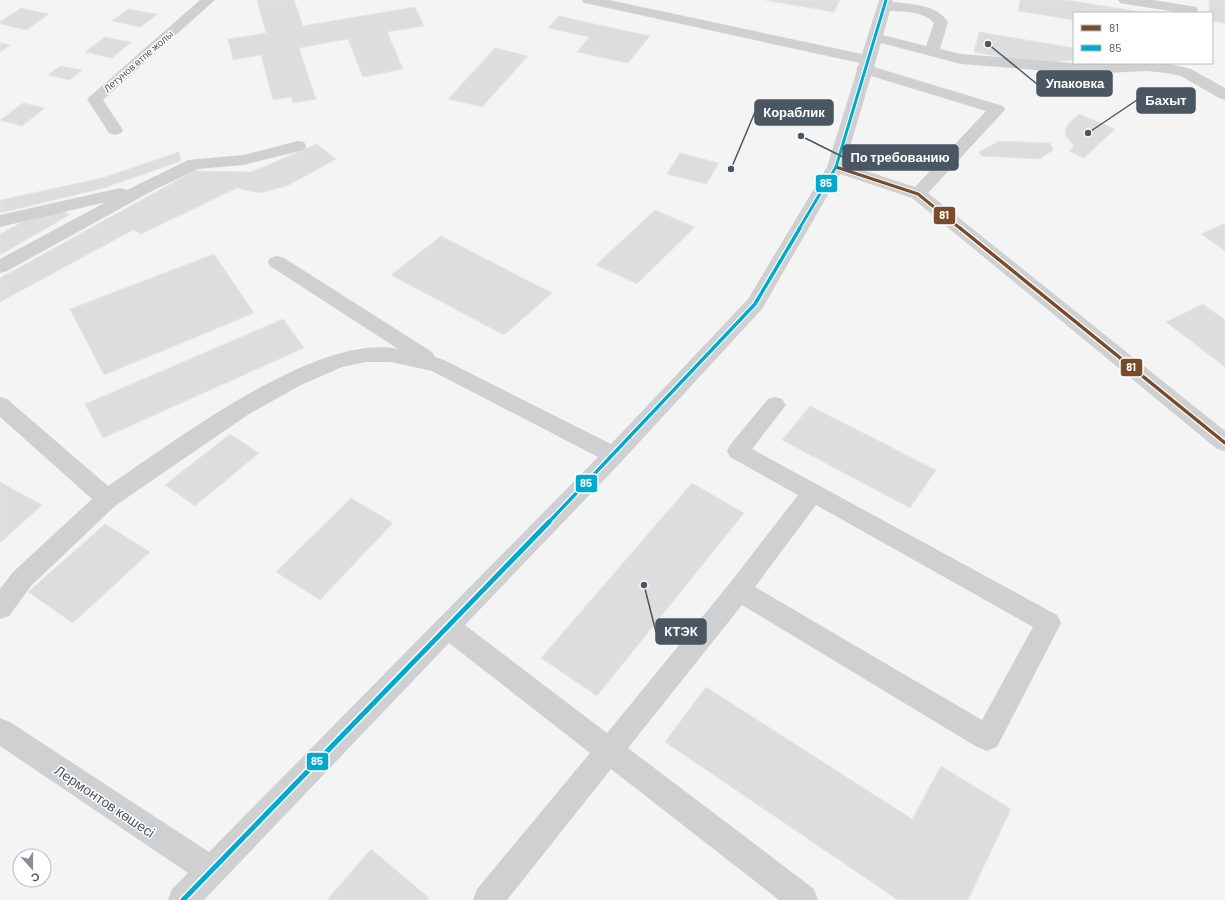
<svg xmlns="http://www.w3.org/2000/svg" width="1225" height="900" font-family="Barlow,sans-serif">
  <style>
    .building { fill: #ddddde; stroke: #e5e6e7 }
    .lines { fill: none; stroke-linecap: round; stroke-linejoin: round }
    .minor { fill: #ced0d2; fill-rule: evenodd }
    .bus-1-far1-casing { stroke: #fff; stroke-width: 5 }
    .bus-1-casing { stroke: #fff; stroke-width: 6 }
    .bus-2-far2-casing { stroke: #fff; stroke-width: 5 }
    .bus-2-far1-casing { stroke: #fff; stroke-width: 6 }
    .bus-2-casing { stroke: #fff; stroke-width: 8 }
    .bus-1-far1 { stroke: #7a4b2a; stroke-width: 3 }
    .bus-1 { stroke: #7a4b2a; stroke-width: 3.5 }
    .bus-2-far2 { stroke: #00a9ce; stroke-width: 3 }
    .bus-2-far1 { stroke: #00a9ce; stroke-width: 3.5 }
    .bus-2 { stroke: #00a9ce; stroke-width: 5 }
    .labels { text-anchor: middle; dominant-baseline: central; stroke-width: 3; stroke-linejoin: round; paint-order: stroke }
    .far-street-label { font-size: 10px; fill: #4a5661; stroke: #fff }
    .near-street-label { font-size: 14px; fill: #4a5661; stroke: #fff }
    .leader { fill: none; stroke: #4a5661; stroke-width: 1.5 }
    .callout-dot { fill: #4a5661; stroke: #fff; stroke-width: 1.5 }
    .callout { fill: #4a5661; stroke: #4a5661; stroke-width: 1.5 }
    .callout-label { font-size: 13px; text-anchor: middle; font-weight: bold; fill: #fff }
    .line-badge { stroke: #fff; stroke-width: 1.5 }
    .badge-label { font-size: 11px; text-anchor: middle; font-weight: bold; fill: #fff }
  </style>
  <rect width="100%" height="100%" fill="#f4f4f4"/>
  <path class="building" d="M257,0h37l9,26 112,-19 9,19 -37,6 16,37 -40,8 -15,-38 -49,9 17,51 -23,4 -2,-6 -18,3 -12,-45 -28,5 -5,-21 38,-6z
    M765,0h75l-6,12z
    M1020,0h46l83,13h-75v7l-56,-9z
    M1209,0h16v23l-13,-2v-8h-3z
    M21,8l28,6 -23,16 -26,-6v-2z
    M128,9l29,5 -16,13 -29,-6z
    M559,16l40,9 51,11 -22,27 -51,-11 12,-15 -41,-9z
    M979,32l95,16v12l-36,3 -64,-11z
    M105,37l26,5 -19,16 -27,-6z
    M0,43l10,2 -10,7z
    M495,48l33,8 -46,51 -34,-8z
    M60,66l22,4 -12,10 -22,-5z
    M23,103l22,5 -23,18 -22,-6z
    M1079,114l36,15 -31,29 -15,-7 5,-5 -8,-10 -1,-6 3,-6z
    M999,141l51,2 3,7 -13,9 -59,-3 -2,-4z
    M317,144l19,15 -49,27 -28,7 -22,-5 -96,46 -8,-4 -133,72v-24l194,-107 57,1z
    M179,152l2,9 -77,27 -104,25v-13l102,-22z
    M680,153l39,10 -13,21 -39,-10z
    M655,210l40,17 -58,57 -41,-19z
    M59,211l12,3 -71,41v-21l29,-16z
    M1225,223v28l-24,-17z
    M441,236l111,57 -48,42 -113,-60z
    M214,254l40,59 -150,62 -34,-66z
    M1203,304l22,16v47l-59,-45z
    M283,319l21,29 -201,90 -18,-34z
    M810,406l126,64 -26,38 -128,-68z
    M230,434l29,19 -64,53 -30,-21z
    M0,482l42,23 -42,38z
    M692,483l52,30 -147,183 -56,-38z
    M351,498l42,25 -73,77 -44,-28z
    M105,524l45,28 -77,71 -45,-31z
    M706,687l206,132 29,-53 70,43 -43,91h-70l-233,-158z
    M371,849l58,49 -2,2h-100z"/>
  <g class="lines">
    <path class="minor" d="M200,0h15l-112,100 20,30 -2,3 -6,2 -6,-2 -22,-34z
      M582,0h27l253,54 17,-54h14l-1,2c20,2 44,2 56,20l-8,27 21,5 125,10 80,-1 25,6 34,19v12l-6,-2 -38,-22 -15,-3 -19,-2 -61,3 -125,-10 -80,-21 -7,24 129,39 2,3 -2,3 -75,81 297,238v20l-8,-2 -305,-251 -72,-24 -78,135 -140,152 -157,164 142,108 123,-150 68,-88 -68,-38 -3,-6 3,-6 38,-46 7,-2 7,2 4,6 -34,44 305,166 4,8 -64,124 -10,4 -10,-4 -235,-142 -114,143 186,141 4,11h-39l-168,-131 -104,131h-34l4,-11 113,-136 -141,-110 -245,257h-36l4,-11 16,-16 -188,-127v-28l10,4 199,130 389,-395 -166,-86 -41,-9h-25l-24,5 -41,18 -52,29 -134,92 -84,80 -22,30 -9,3v-30l13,-17 79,-73 -92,-82v-20l7,2 101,87c66,-44 209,-154 290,-137l-128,-83 -2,-4 2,-4 7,-2 7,2 148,94 3,5 9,3 167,84 137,-145 79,-132 30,-97 -1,-1 4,-6 -271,-59 -5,-1zM890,11c15,1 33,0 44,12l-8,23 -43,-11zM871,76l115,35 -71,76 -70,-23zM816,505l217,122 -51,93 -227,-133z
      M1118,0h35l38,6 5,1 2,3 -2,3h-13l-58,-9 -5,-1z
      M298,141l6,1 2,4 -2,4 -61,15 -45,4 -46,22 -145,80 -7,2v-14l106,-57 -106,25v-12l120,-27 7,2 61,-30 55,-5z"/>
    <defs>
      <path id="bus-1-far1" d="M836,167l82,27 43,35"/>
      <path id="bus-1" d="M960,228l265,215"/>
      <path id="bus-2-far2" d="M799,229l37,-62 50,-167"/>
      <path id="bus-2-far1" d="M548,523l207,-219 45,-76"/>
      <path id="bus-2" d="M183,900l366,-378"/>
    </defs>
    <use href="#bus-1-far1" class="bus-1-far1-casing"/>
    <use href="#bus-1" class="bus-1-casing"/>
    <use href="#bus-2-far2" class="bus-2-far2-casing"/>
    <use href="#bus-2-far1" class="bus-2-far1-casing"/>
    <use href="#bus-2" class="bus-2-casing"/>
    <use href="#bus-1-far1" class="bus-1-far1"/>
    <use href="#bus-1" class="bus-1"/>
    <use href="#bus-2-far2" class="bus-2-far2"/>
    <use href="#bus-2-far1" class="bus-2-far1"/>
    <use href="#bus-2" class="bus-2"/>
  </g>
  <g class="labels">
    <g class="far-street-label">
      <text transform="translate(138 61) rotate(-41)">Летунов өтпе жолы</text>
    </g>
    <g class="near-street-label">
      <text transform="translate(105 801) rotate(34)">Лермонтов көшесі</text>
    </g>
  </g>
  <path class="leader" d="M988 44L1037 84M1088 133L1137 100M731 169L755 112M801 136L843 157M644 585L656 632"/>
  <g class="callout-dot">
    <circle cx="988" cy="44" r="4"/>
    <circle cx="1088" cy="133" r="4"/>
    <circle cx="731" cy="169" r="4"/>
    <circle cx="801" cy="136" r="4"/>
    <circle cx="644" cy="585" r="4"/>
  </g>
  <g class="callout">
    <rect x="1037" y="71" width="75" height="25" rx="4"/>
    <rect x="1137" y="88" width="58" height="25" rx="4"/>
    <rect x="755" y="100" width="78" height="25" rx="4"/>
    <rect x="843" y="145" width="115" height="25" rx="4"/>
    <rect x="656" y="619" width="50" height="25" rx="4"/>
  </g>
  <g class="callout-label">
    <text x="1075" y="88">Упаковка</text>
    <text x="1166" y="105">Бахыт</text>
    <text x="794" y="117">Кораблик</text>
    <text x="900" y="162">По требованию</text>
    <text x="681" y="636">КТЭК</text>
  </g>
  <g class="line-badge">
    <rect x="815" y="174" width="23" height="19" rx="4" fill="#00a9ce"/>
    <rect x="933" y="206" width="23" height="19" rx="4" fill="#7a4b2a"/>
    <rect x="1120" y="358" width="23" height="19" rx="4" fill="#7a4b2a"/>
    <rect x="575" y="474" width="23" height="19" rx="4" fill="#00a9ce"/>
    <rect x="306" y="752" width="23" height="19" rx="4" fill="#00a9ce"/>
  </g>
  <g class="badge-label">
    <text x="826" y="187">85</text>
    <text x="944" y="219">81</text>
    <text x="1131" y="371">81</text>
    <text x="586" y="487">85</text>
    <text x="317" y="765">85</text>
  </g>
  <rect x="1073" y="12" width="140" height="52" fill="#ffffff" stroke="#b7bbc0"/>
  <rect x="1081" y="25" width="20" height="6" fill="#7a4b2a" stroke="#b7bbc0"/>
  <text x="1109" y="32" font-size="12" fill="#4a5661">81</text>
  <rect x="1081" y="45" width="20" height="6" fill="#00a9ce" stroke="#b7bbc0"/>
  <text x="1109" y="52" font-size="12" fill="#4a5661">85</text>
  <g transform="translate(32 868) rotate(159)"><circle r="19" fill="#ffffff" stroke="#b7bbc0"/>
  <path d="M0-3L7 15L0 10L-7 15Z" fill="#868d94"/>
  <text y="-6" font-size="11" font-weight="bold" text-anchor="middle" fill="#4a5661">С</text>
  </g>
</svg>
